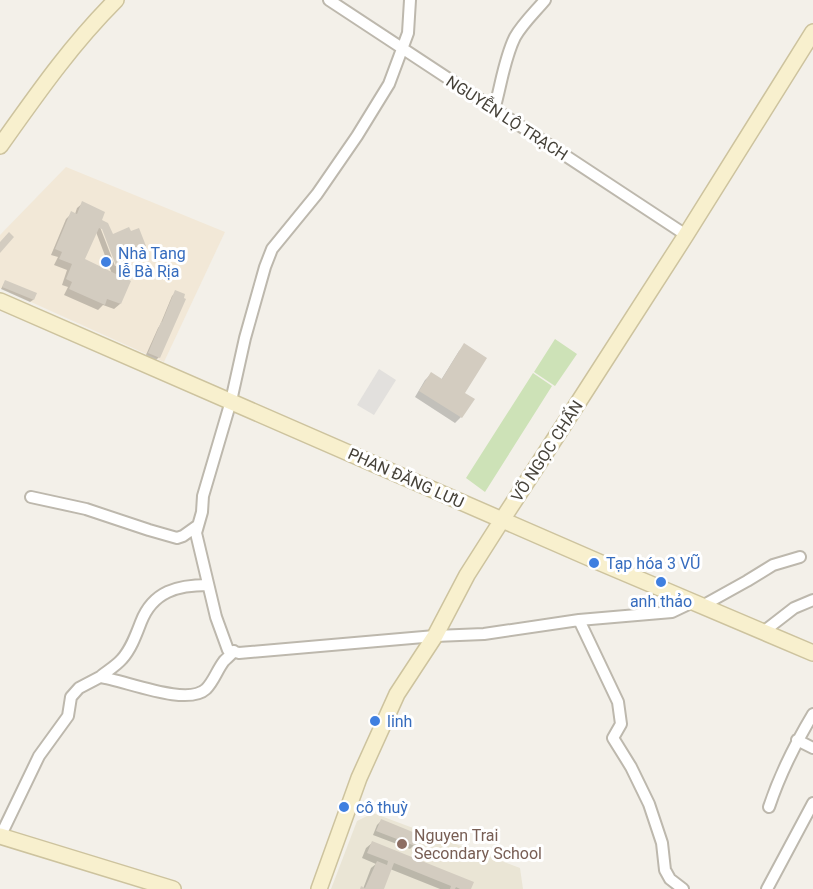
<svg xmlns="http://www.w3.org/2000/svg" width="813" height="889" font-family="Roboto,sans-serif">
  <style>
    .commercial { fill: #f2e8d7 }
    .education { fill: #eae5d5 }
    .green { fill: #cde2b7 }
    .parking { fill: #e2e0dd }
    .shadow { fill: #0003; fill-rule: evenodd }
    .building { fill: #d3ccc0; fill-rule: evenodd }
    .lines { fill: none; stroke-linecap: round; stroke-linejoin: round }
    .street-casing { stroke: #bdb8ad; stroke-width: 14 }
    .secondary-casing { stroke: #cdc39e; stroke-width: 18 }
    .street { stroke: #fff; stroke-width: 10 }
    .secondary { stroke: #f8f0ce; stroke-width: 15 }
    .shop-dot { fill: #3f7fe0; stroke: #fff; stroke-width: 2 }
    .education-dot { fill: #8d6e63; stroke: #fff; stroke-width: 2 }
    .labels { text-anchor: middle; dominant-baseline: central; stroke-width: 6; stroke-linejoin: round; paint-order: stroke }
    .street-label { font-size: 16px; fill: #454138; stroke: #fff }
    .shop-label { font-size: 16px; fill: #366cbe; stroke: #fff; text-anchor: start }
    .education-label { font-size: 16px; fill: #785e54; stroke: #fff; text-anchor: start }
  </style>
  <rect width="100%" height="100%" fill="#f3f0e9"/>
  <path class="commercial" d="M66,167l159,65 -61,130 -164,-74v-53z"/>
  <path class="education" d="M373,813l147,55 3,21h-192l26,-68z"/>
  <path class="green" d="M555,339l22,15 -22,32 -21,-14z
    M533,373l19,13 -67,106 -19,-14z"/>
  <path class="parking" d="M379,369l17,11 -22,35 -17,-10z"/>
  <path class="shadow" d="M83,203l29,33 32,9 -7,7v1l-5,5 -10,5 -2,41 -6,5 -11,-4 -5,5 -34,-15 4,-8 -6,-2 5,-15 -13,-5 4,-8 -7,-2 15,-36 6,-6 3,1 2,-6zM102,226l15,39 -2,1 -15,-39zM96,232l16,42 -29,-14z
    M5,282l30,12 -2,6 -3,2 -29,-13z
    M176,292l-17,65 -4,4 -10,-4 13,-29 2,-3 12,-29z
    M465,345l-4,72 -6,6 -40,-26 10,-17 6,-6 10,6 18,-29z
    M381,821l33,24 -4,4 -37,-14 4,-10z
    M372,843l97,46h-29l-50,-20 -8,20h-21h2l8,-21 5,-4 -14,-6 4,-10z"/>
  <path class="building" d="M82,201l23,11 -3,8 6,3 5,11 16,-7 2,4 8,-3 7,18 -9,3 2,4 -16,7 3,10 -2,7 7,4 -10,23 -14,-5 -2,6 -36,-16 3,-7 -6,-3 6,-15 -13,-5 3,-7 -7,-3 16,-38 6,3zM99,228l3,1 16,42 -2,3 -31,-15z
    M9,232l5,5 -14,16v-11z
    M5,280l32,13 -3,7 -32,-13z
    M175,290l10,4 -1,4 2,1 -26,59 -12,-5 13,-31h1z
    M464,343l23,15 -22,35 10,6 -13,19 -43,-27 12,-19 11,7z
    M381,819l39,16 -5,11 -39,-15z
    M372,841l102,41 -3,7h-11l-4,-2 -1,2h-5l1,-3 -57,-23 -10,26h-24l1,-3 4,2 12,-27 10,4 1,-4 -21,-8z"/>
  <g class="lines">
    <defs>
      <path id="street" d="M329,0l357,235
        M410,0l-2,33 -19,51 -32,52 -40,58 -45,55 -7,18 -20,71 -14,63 -28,95 -1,16 -6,21 20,84 12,33 11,3 196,-17 49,-2 95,-14 93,-8 21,-10
        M494,110c7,-24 10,-51 21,-73 8,-14 20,-25 30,-37
        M31,497l55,12 63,21 28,8 6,-2 14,-10
        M702,606l45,-25 26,-16 27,-8
        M579,620l39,82 3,22 -8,14 18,29 18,37 13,39 3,27 5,9 13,10
        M763,632l31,-24 19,-8
        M100,677c7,-6 16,-11 22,-18 9,-10 14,-24 19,-37 12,-31 37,-37 67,-37
        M797,740l16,8
        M769,807c11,-33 26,-63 44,-93
        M0,837l39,-81 29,-40 3,-19 8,-9 21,-11c24,3 87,30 106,12 8,-8 11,-19 18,-28 3,-3 7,-6 10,-10
        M767,889l46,-86"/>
      <path id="secondary" d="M0,146c37,-52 71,-101 116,-146
        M0,301l601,262 212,90
        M0,836l173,53
        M319,889l40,-111 38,-84 38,-58 32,-61 35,-55 63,-97 121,-188 127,-203"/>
    </defs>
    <use href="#street" class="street-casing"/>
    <use href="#secondary" class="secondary-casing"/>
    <use href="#street" class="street"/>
    <use href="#secondary" class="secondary"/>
  </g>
  <g class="shop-dot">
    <circle cx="106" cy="262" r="6"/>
    <circle cx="594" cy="563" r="6"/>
    <circle cx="661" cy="582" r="6"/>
    <circle cx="375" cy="721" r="6"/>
    <circle cx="344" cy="807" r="6"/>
  </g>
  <circle class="education-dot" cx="402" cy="844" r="6"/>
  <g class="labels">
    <g class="street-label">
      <text transform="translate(507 118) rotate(33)">NGUYỄN LỘ TRẠCH</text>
      <text transform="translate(547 451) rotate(-57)">VÕ NGỌC CHẤN</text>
      <text transform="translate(406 478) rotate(24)">PHAN ĐĂNG LƯU</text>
    </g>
    <g class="shop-label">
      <text x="118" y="253">Nhà Tang<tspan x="118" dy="18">lễ Bà Rịa</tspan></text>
      <text x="606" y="563">Tạp hóa 3 VŨ</text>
      <text x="661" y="601" text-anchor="middle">anh thảo</text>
      <text x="387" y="721">linh</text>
      <text x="356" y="807">cô thuỳ</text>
    </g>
    <g class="education-label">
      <text x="414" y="835">Nguyen Trai<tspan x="414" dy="18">Secondary School</tspan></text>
    </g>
  </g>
</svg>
